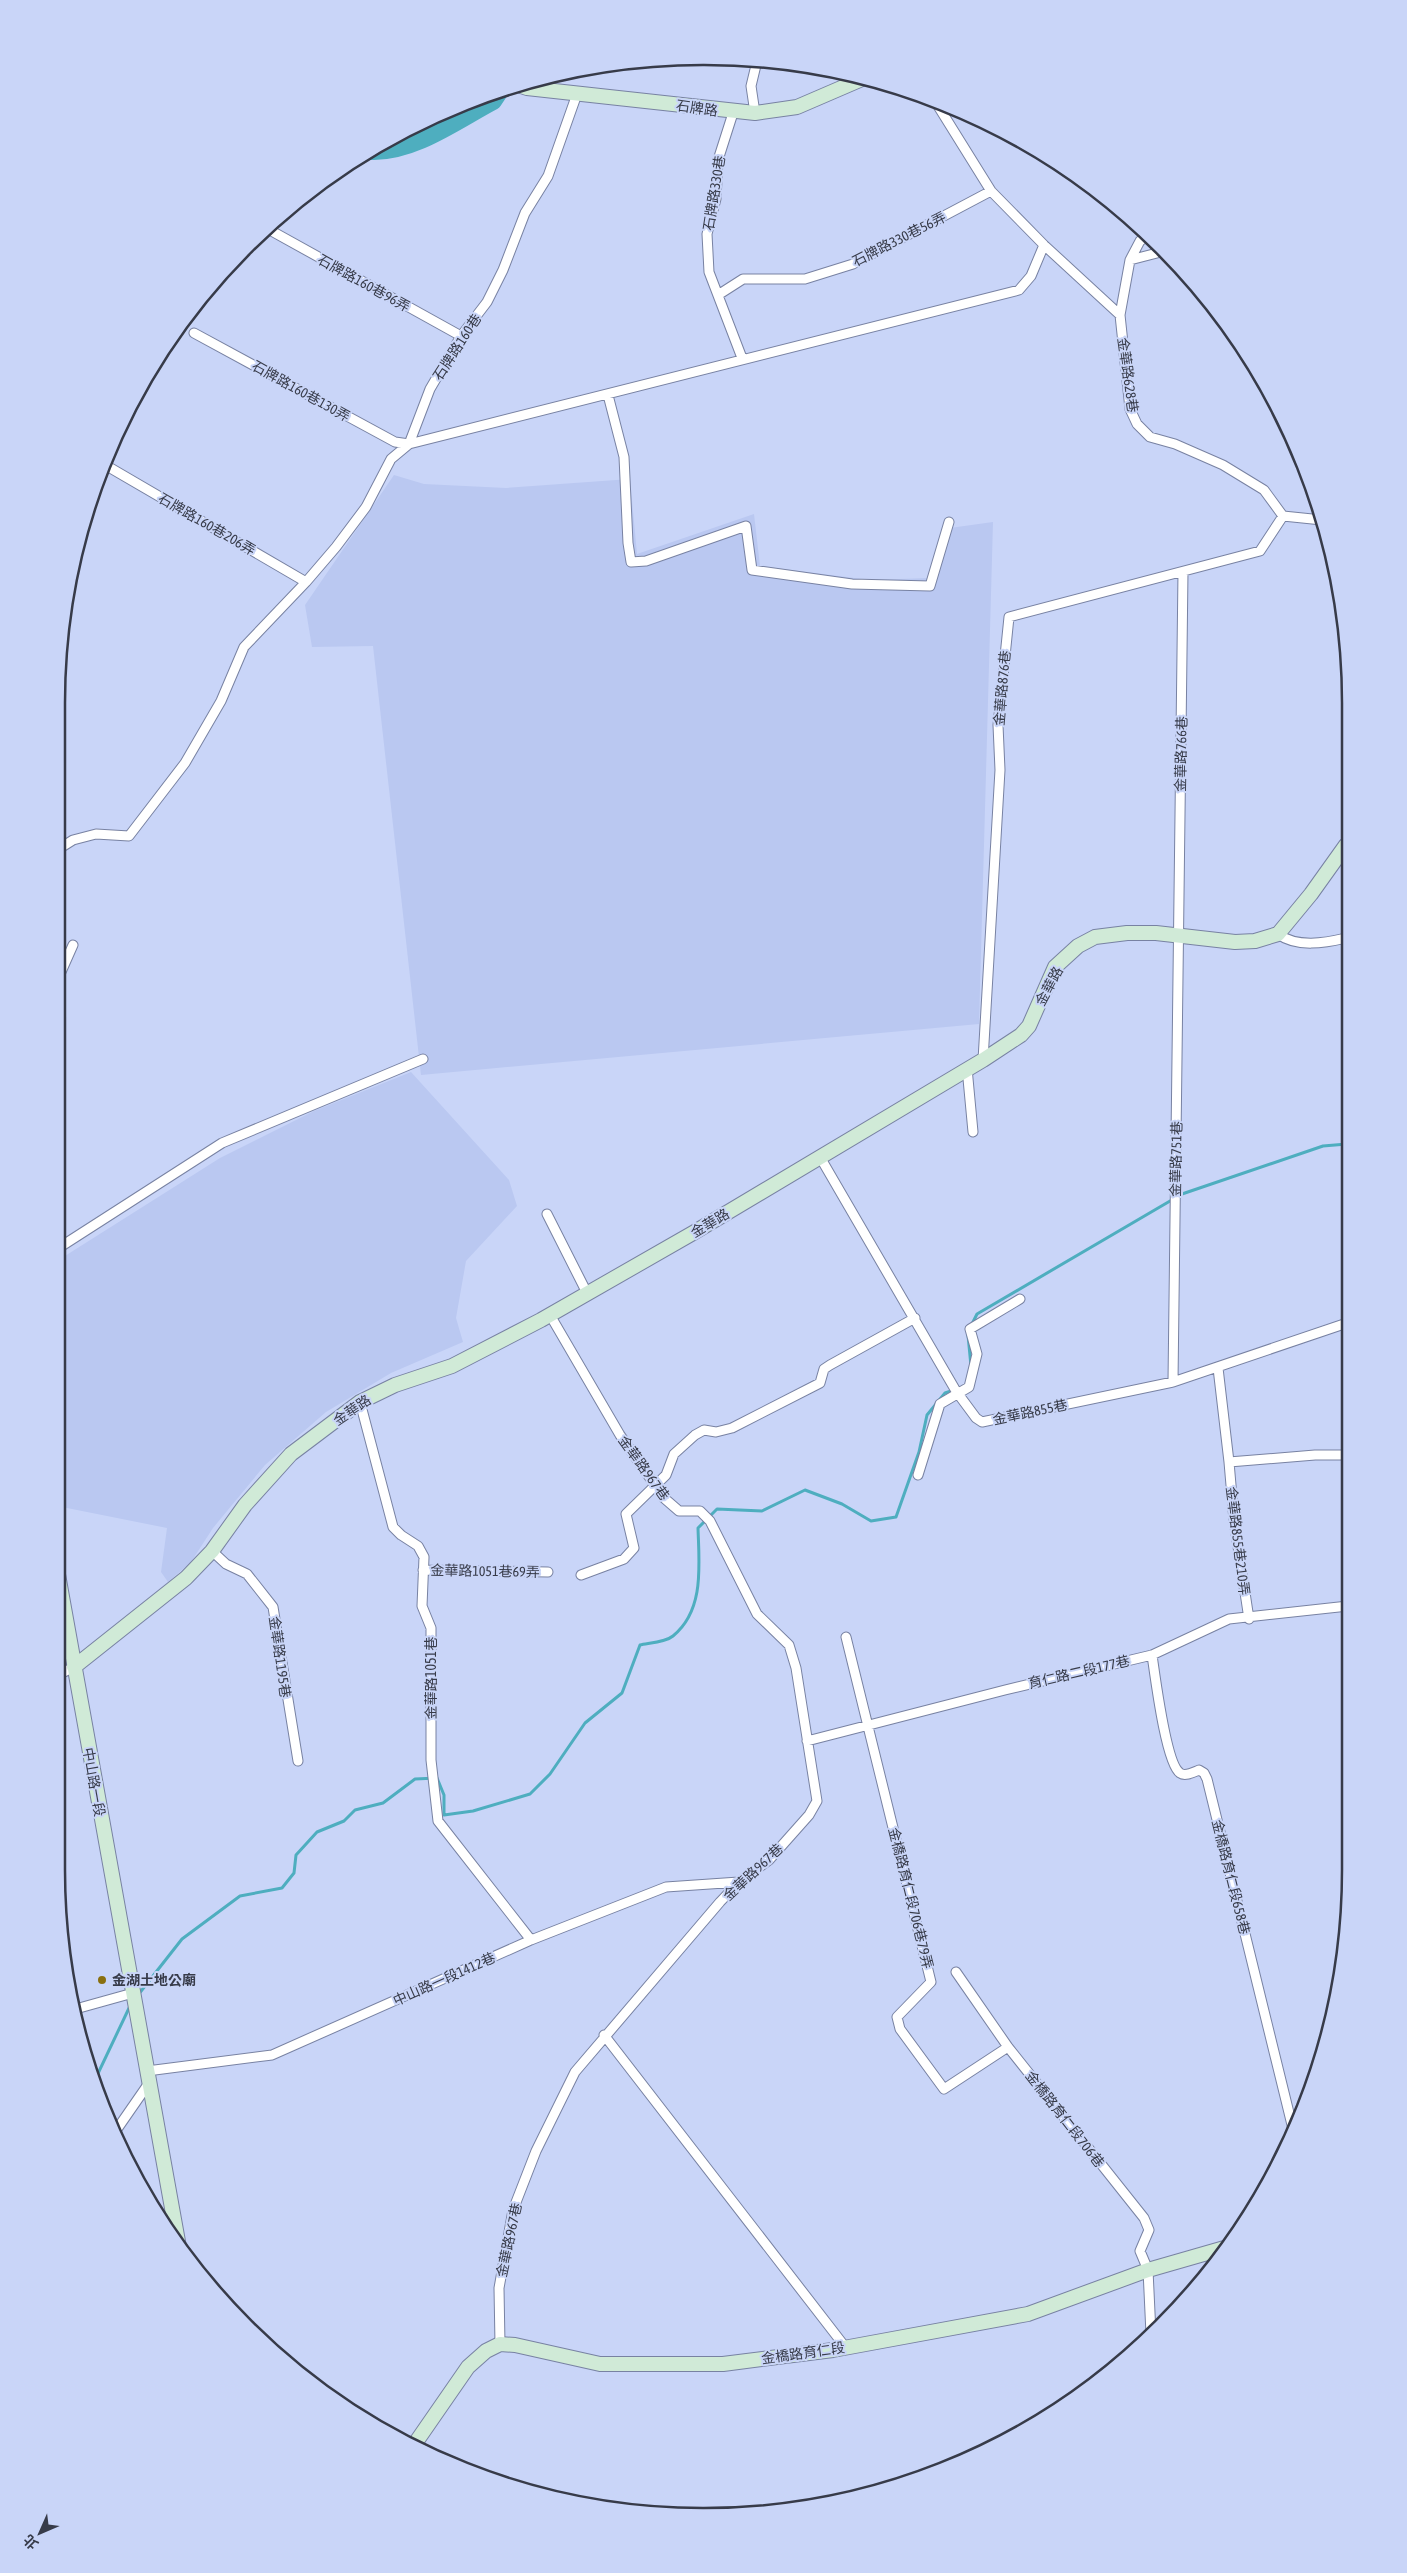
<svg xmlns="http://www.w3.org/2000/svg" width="1407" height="2573" font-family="'Asap Condensed','Noto Sans TC',sans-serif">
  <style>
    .built { fill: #bac8f1 }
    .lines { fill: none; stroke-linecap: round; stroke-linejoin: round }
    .stream { stroke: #4eaebf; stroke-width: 3 }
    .river { stroke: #4eaebf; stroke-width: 18 }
    .street-casing { stroke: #7882a2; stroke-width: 11 }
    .secondary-casing { stroke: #7882a2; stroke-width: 16 }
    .street { stroke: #fff; stroke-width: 9 }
    .secondary { stroke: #d0ead7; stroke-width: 14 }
    .poi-dot { fill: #896f0f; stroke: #c9d5f8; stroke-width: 2 }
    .labels { text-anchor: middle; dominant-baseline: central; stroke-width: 4; stroke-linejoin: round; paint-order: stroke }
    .street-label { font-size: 14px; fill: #373b49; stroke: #c9d5f8 }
    .poi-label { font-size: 14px; font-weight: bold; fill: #373b49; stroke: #c9d5f8; text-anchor: start }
    .rim { fill: none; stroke: #373b49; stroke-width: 2.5 }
  </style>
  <rect width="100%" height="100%" fill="#c9d5f8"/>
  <path class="built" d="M394,475l30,9 82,4 124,-9 7,75 117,-40 6,52 110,14 59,-2 21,-50 43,-6 -14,502 -558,51 -48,-429 -61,1 -7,-42z
    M411,1072l98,108 8,26 -51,55 -10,57 7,24 -72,31 -65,39 -61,53 -52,63 -22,34 -23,20 -7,-10 6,-44 -105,-21 -5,-28v-218l163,-103 94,-47z"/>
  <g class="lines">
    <path class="stream" d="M972,1324l5,-10 205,-120 141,-48 24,-2
      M968,1335l3,31
      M138,1995l44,-56 58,-43 42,-8 12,-15 2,-18 21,-23 27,-11 11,-11 28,-7 32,-24 22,-1 7,17v20l29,-4 57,-17 20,-20 35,-51 37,-30 18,-48c9,-2 26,-3 33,-9 32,-26 26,-72 25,-108l19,-19 45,2 43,-21 37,14 29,17 25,-4 23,-65 8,-37 18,-22 9,-3
      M93,2084l37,-78"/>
    <path class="river" d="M372,151c42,1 85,-31 121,-50l6,-9"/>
    <defs>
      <path id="street" d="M540,90l3,-13
        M935,101l56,90 53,54 76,70
        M733,113l-15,47 -2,39 -9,35 2,38 33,86
        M755,113l-4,-27 6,-25
        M268,229l193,107
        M1147,236l-7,5 -10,19 -10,55 10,94 7,15 13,13 25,7 48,21 41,25 19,26 39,4
        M1130,260l31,-8
        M718,295l25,-16h62l48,-15 138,-73
        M194,333l201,109 14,2 610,-154 12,-14 13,-31
        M608,395l16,62 4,86 3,19 15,-1 100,-35 6,44 100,14 78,2 19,-64
        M107,466l199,116
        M57,850l16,-10 23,-6 33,2 56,-73 36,-62 23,-54 62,-65 30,-35 30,-40 25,-48 18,-15 21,-55 31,-53 26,-34 16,-32 22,-57 23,-37 29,-82
        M1278,934c19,14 47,9 68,4
        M57,981l16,-36
        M983,1060l17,-290 -2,-45 11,-108 251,-66 23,-35
        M967,1068l6,64
        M820,1157l136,234 20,27 6,4 191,-40 174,-59
        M547,1214l40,79
        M57,1249l165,-106 201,-84
        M1218,1368l11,94
        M1173,1382l10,-810
        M360,1402l33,125 8,8 17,11 6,11 -2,49 9,22v132l7,61 93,119
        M918,1475l22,-71 29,-17 8,-33 -7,-25 50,-30
        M212,1551l14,13 21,10 26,33 25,154
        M423,1570l125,2
        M581,1575l43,-16 10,-11 -8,-34 40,-39 8,-21 21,-19 9,-5 12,2 16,-4 88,-45 4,-14 6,-4 85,-47
        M1249,1619l-15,-99 -5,-58 86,-7h33
        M846,1637l85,345 -34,35 3,12 44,60 64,-42
        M1152,1655c3,20 14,109 28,118 5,4 14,-1 19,-3l5,3 3,6 85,346
        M56,1676l18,-9
        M807,1741l198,-51 147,-35 77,-36 119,-13
        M956,1972l52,75 136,171 5,12 -9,21 8,19 3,64
        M72,2010l61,-17
        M604,2035l242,313
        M147,2071l125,-16 259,-115 135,-53 73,-5
        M115,2132l34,-49
        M500,2344l-1,-56 14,-78 23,-59 39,-79 145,-170 19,-20 30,-22 40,-45 8,-14 -21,-133 -7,-23 -32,-31 -47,-93 -10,-10h-21l-15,-13 -44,-63 -70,-120"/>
      <path id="secondary" d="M518,85l9,3 228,25 42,-6 65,-28
        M57,1569l122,678
        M74,1667l112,-89 26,-27 33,-46 46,-51 69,-52 35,-17 57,-19 89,-46 152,-87 290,-173 38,-25 8,-9 26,-59 23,-21 17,-9 32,-4h29l79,9 20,-1 23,-7 33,-40 35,-49
        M414,2445l54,-78 18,-16 14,-7 15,1 85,19h123l110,-14 195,-36 120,-44 80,-23"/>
    </defs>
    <use href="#street" class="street-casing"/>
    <use href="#secondary" class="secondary-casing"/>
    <use href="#street" class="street"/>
    <use href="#secondary" class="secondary"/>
  </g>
  <circle class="poi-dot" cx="102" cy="1980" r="5"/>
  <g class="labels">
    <g class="street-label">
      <text transform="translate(697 108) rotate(8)">石牌路</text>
      <text transform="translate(714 193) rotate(-81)">石牌路330巷</text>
      <text transform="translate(899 239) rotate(-27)">石牌路330巷56弄</text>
      <text transform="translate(364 283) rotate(29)">石牌路160巷96弄</text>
      <text transform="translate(457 347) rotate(-57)">石牌路160巷</text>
      <text transform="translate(1128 375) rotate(82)">金華路628巷</text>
      <text transform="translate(301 391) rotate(29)">石牌路160巷130弄</text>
      <text transform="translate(207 524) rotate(30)">石牌路160巷206弄</text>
      <text transform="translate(1002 688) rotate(-85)">金華路876巷</text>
      <text transform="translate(1181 754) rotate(-89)">金華路766巷</text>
      <text transform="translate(1049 986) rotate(-62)">金華路</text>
      <text transform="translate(1176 1159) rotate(-89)">金華路751巷</text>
      <text transform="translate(710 1223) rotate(-31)">金華路</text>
      <text transform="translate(352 1410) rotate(-34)">金華路</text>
      <text transform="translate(1030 1412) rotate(-12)">金華路855巷</text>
      <text transform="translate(644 1468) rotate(54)">金華路967巷</text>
      <text transform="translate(1238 1541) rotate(83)">金華路855巷210弄</text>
      <text transform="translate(485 1571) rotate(1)">金華路1051巷69弄</text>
      <text transform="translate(280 1657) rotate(82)">金華路1195巷</text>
      <text transform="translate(1079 1672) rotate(-13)">育仁路二段177巷</text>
      <text transform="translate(431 1678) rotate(-90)">金華路1051巷</text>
      <text transform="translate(94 1782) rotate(80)">中山路一段</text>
      <text transform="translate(753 1872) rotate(-43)">金華路967巷</text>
      <text transform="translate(1231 1877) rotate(76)">金橋路育仁段658巷</text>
      <text transform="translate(911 1898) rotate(76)">金橋路育仁段706巷79弄</text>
      <text transform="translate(444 1979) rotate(-24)">中山路一段1412巷</text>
      <text transform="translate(1065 2119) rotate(52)">金橋路育仁段706巷</text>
      <text transform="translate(509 2240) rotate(-78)">金華路967巷</text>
      <text transform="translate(803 2353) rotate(-8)">金橋路育仁段</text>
    </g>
    <g class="poi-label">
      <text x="112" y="1980">金湖土地公廟</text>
    </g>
  </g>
  <path d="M0 0H1407V2573H0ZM703 65H704A638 638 0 0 1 1342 703V1870A638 638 0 0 1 704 2508H703A638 638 0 0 1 65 1870V703A638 638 0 0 1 703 65Z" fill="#c9d5f8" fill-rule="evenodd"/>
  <path class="rim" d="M703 65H704A638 638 0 0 1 1342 703V1870A638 638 0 0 1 704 2508H703A638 638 0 0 1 65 1870V703A638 638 0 0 1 703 65Z"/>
  <g transform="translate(40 2533) rotate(225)" stroke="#c9d5f8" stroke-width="4" paint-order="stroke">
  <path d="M0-4L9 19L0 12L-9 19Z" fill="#373b49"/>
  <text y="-8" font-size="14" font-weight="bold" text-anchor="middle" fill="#373b49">北</text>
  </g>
</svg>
